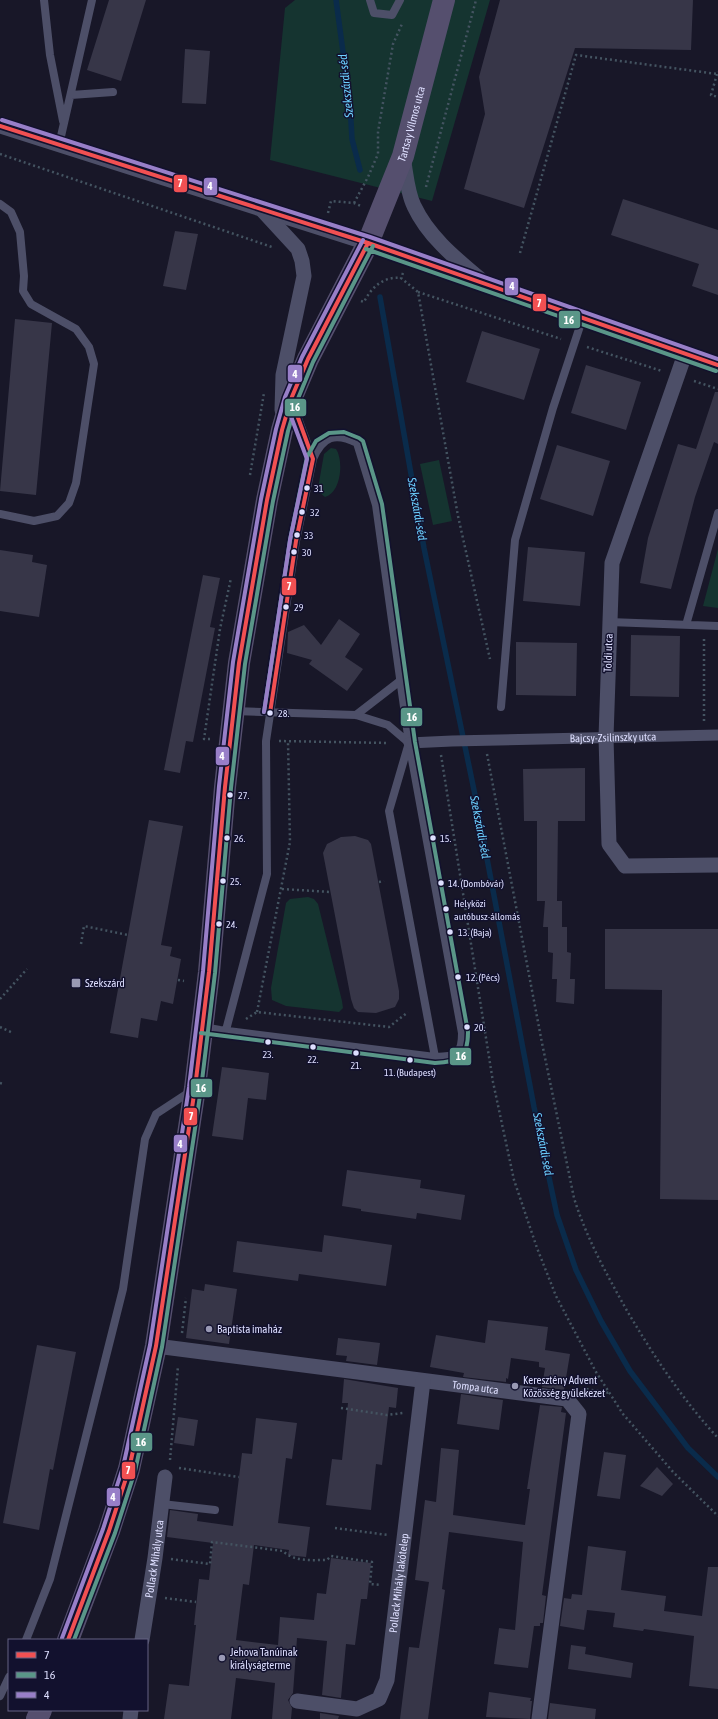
<svg xmlns="http://www.w3.org/2000/svg" width="718" height="1719" font-family="'Asap Condensed',sans-serif">
  <style>
    .green { fill: #153430 }
    .lines { fill: none; stroke-linecap: round; stroke-linejoin: round }
    .stream { stroke: #0a2b4b; stroke-width: 5.5 }
    .building { fill: #373648 }
    .path { stroke: #445461; stroke-width: 2.5; stroke-dasharray: 2 3; stroke-linecap: butt }
    .service { stroke: #4d4f68; stroke-width: 8 }
    .pedestrian { stroke: #4d4f68; stroke-width: 11 }
    .minor { stroke: #4d4f68; stroke-width: 15 }
    .primary { stroke: #554f6e; stroke-width: 22 }
    .bus-1-casing { stroke: #12112e; stroke-width: 7 }
    .bus-2-casing { stroke: #12112e; stroke-width: 7 }
    .bus-3-casing { stroke: #12112e; stroke-width: 7 }
    .bus-1 { stroke: #f15052; stroke-width: 4 }
    .bus-2 { stroke: #5a9688; stroke-width: 4 }
    .bus-3 { stroke: #987fc8; stroke-width: 4 }
    .bus-dot { fill: #dedfff; stroke: #12112e; stroke-width: 1.5 }
    .poi-dot { fill: #9999b4; stroke: #12112e; stroke-width: 1.5 }
    .labels { text-anchor: middle; dominant-baseline: central; stroke-width: 3; stroke-linejoin: round; paint-order: stroke }
    .bus-label { font-size: 10px; fill: #dedfff; stroke: #12112e; text-anchor: start }
    .street-label { font-size: 11px; fill: #dedfff; stroke: #12112e }
    .poi-label { font-size: 11px; fill: #dedfff; stroke: #12112e; text-anchor: start }
    .water-label { font-size: 12px; font-style: italic; fill: #6cd0ff; stroke: #12112e }
    .line-badge { stroke: #12112e; stroke-width: 1.5 }
    .badge-label { font-size: 11px; text-anchor: middle; font-weight: bold; fill: #fff }
  </style>
  <rect width="100%" height="100%" fill="#181728"/>
  <path class="green" d="M295,0h195l-58,201 -162,-41 15,-152z
    M331,448l5,1c8,12 5,44 -11,48l-6,-5 -1,-4 6,-34z
    M439,460l13,61 -19,4 -13,-61z
    M718,549v59l-15,-2z
    M308,897l6,2 4,5 24,97 1,7 -4,4 -53,-6 -14,-6 -1,-12 15,-85 4,-4z"/>
  <g class="lines">
    <path class="stream" d="M336,0l14,104 2,35 8,31
      M380,297l44,251 51,247 59,312 23,108 19,55 25,51 29,50 58,77 30,29"/>
  </g>
  <path class="building" d="M109,0h37l-25,81 -34,-11z
    M500,0h193l-2,50 -116,-2 -51,160 -60,-19 21,-75 -6,-37z
    M185,49l25,2 -4,53 -24,-1z
    M623,199l95,31v65l-26,-9 7,-22 -88,-29z
    M175,231l23,3 -12,56 -23,-4z
    M15,319l37,4 -16,172 -36,-4z
    M482,331l58,18 -16,51 -58,-18z
    M586,365l55,17 -15,48 -55,-17z
    M715,392h3v52l-4,-2 -19,55 -24,92 -31,-6 8,-45 30,-94 18,5z
    M557,445l53,16 -17,55 -53,-17z
    M528,547l57,5 -5,54 -57,-5z
    M0,550l33,5 -1,7 15,3 -8,52 -39,-6z
    M203,575l17,3 -10,49 5,1 -22,114 -7,-1 -6,32 -16,-3z
    M339,619l21,15 -15,23 18,12 -16,22 -38,-27 3,-4 -25,-7 1,-21 16,-7 17,20z
    M631,635l49,1 -1,61 -49,-1z
    M516,642l61,1 -1,53 -60,-1z
    M585,768v53h-27l-1,80h5v26h5v25l4,1 -1,26h5l-1,25 -18,-2 1,-23h-5l1,-26 -5,-1v-25h-5l2,-26h-8v-80h-13l-1,-52z
    M149,820l34,6 -22,119 11,2 -2,9 11,3 -8,45 -12,-3 -4,20 -16,-3 -3,20 -28,-5z
    M355,836l13,4 3,4 28,147v8l-4,8 -19,6 -18,-1 -4,-4 -3,-9 -28,-146 4,-9 14,-7z
    M605,929h113v271l-58,-1 2,-209 -57,-1z
    M222,1067l47,6 -3,27 -18,-2 -5,42 -31,-4z
    M347,1170l74,10 -1,8 45,7 -4,25 -44,-7 -1,6 -55,-8v-2l-19,-3z
    M324,1235l68,10 -6,41 -87,-12 -1,7 -65,-9 4,-31 85,11z
    M205,1284l32,5 -8,55 -43,-6 6,-49 12,2z
    M488,1320l60,7 -3,23 25,4 -6,36 -22,-3 3,-19 -6,-1v-5l-28,-4 -3,21 -2,-1v4l-43,-5 1,-4 -34,-6 6,-32 49,8z
    M338,1338l42,5 -3,22 -31,-4 1,-5 -11,-1z
    M37,1345l39,7 -23,118 -3,-1 -11,61 -36,-7z
    M344,1379l54,9 -2,20 -7,-1 -7,58 -6,-1 -5,46 -45,-5 6,-46 10,1 6,-57h-6z
    M461,1394l42,6 -4,30 -42,-6z
    M540,1405l22,2 -1,5 5,1 -24,182 4,1 -3,27h-3v3h-6l-6,42 -34,-4 5,-36 16,2 8,-88 -74,-10 -7,57 3,1 -17,129h-28l9,-72 10,1 10,-66 -14,-2 10,-80 11,2 5,-54 18,2 -6,65 72,10 5,-36h-3z
    M178,1417l20,3 -4,26 -20,-3z
    M256,1418l41,5 -5,36 -6,-1 -8,65 32,4 -4,30 -18,-2 1,-5 -35,-5 -5,40 -6,-1 -7,56 42,5 2,-28 34,3 3,-27 9,1 5,-36 40,5 -4,36h-6l-6,46 -9,-1 -5,54 -19,-3 5,-54 -30,-3 -4,55 -5,7 4,8 -1,11h-19l3,-36 -39,-5 -5,41h-67l5,-35 20,2 7,-61h-2l5,-46 10,1 4,-37 -46,-6 3,-27 28,4 -1,7 36,5 9,-73 10,1z
    M604,1452l22,3 -6,44 -23,-3z
    M657,1467l16,17 -11,12 -22,-10z
    M588,1546l38,5 -5,39 45,6 -2,15 38,5 6,-49h10v122l-29,-3 5,-50 -50,-7 -1,2 -30,-4 2,-14 -28,-3 -3,20 -24,-4 4,-28 7,1 1,-5 10,1z
    M571,1645l15,2 -1,7 48,9 -2,15 -63,-9z
    M489,1692l42,6 -1,3h2l-2,18 -44,-2z
    M550,1703l46,6 -1,10h-47z
    M320,1713l19,3 -1,3h-18z"/>
  <g class="lines">
    <path class="path" d="M717,74l-6,21 7,2
      M0,154l272,93
      M426,187l50,-187
      M354,203l14,-26 10,-23v-22l15,-88 9,-20
      M328,213l3,-12 23,2 7,3
      M520,253l56,-198 141,19 1,-2
      M403,273l-2,5 17,14 40,224 32,143
      M418,292l143,47
      M361,301l3,1c7,-14 19,-26 37,-24
      M587,347l75,24
      M694,381l24,8
      M250,475l14,-82
      M704,721v-83
      M210,739h-6l16,-110 11,-51
      M279,741l109,2
      M487,754l55,289 32,155c12,39 32,75 52,111 27,46 56,90 92,129
      M441,755l52,327 21,98 23,68 19,48 40,76 27,42 51,59 44,43
      M379,882l5,-1
      M282,889l48,3
      M81,944l3,-18 44,9
      M178,980l6,1
      M0,999l27,-30
      M257,1012l33,-170 -2,-101
      M246,1019l11,-7 132,15 19,-15
      M0,1027l13,6
      M0,1083l3,1
      M182,1333l4,-35
      M582,1391l4,-2 24,4
      M341,1408l46,7 16,-2
      M170,1460l8,-94
      M179,1468l60,9
      M335,1528l53,7
      M171,1559l39,5 2,-22 71,9c11,11 29,9 44,9l4,-4 41,6 -2,22 11,1
      M165,1598l31,4"/>
    <path class="service" d="M44,0l6,55 13,66
      M370,0l4,13 18,2 8,-15
      M71,95l42,-3
      M59,145l33,-145
      M0,204l11,8 9,20 4,44 -1,15 8,13 45,25 13,18 5,17 -18,119 -7,20 -12,13 -23,5 -34,-7
      M294,407l19,52
      M609,622l109,4
      M686,625l32,-112
      M501,707l14,-167 38,-132 30,-91
      M234,711l122,4 32,10 21,18
      M356,715l44,-34
      M408,746l-19,65 46,246
      M203,1027l17,3 215,27c21,-1 27,-1 27,-24l-53,-290 -33,-238 -19,-62c-22,-11 -34,-7 -44,16l-17,82 -30,200 1,133 -41,156
      M162,1504l53,6
      M26,1640l24,-61 73,-290 22,-150 11,-25 35,-23
      M0,1696l9,-19"/>
    <path class="pedestrian" id="s1" d="M409,743l43,-2 266,-6"/>
    <g class="minor">
      <path d="M0,126l368,117 350,122"/>
      <path d="M403,157c3,15 4,35 11,49 14,30 41,52 66,73"/>
      <path d="M263,211l35,38 4,12 2,15 -21,99 -1,35"/>
      <path d="M685,354l-73,209 -6,174 3,107 16,22 93,-1"/>
      <path id="s2" d="M156,1346l411,53 12,15 -40,305"/>
      <path id="s3" d="M142,1640l13,-82 10,-81"/>
      <path id="s4" d="M297,1701l60,8 22,-10 8,-19 36,-299"/>
      <path d="M130,1719l1,-9"/>
    </g>
    <g class="primary">
      <path id="s5" d="M68,1640l41,-109 20,-62 27,-123 39,-258 14,-116 16,-185 14,-124 28,-163 15,-70 9,-31 17,-40 60,-116 35,-87 41,-156"/>
      <path d="M37,1719l4,-9"/>
    </g>
    <defs>
      <path id="bus-1" d="M0,126l368,117 350,122
        M270,713l26,-172 17,-82 -20,-55
        M68,1640l41,-109 20,-62 27,-123 39,-258 14,-116 16,-185 14,-124 28,-163 15,-70 9,-31 17,-40 60,-116"/>
      <path id="bus-2" d="M366,249l350,122
        M201,1033l234,30c24,-1 33,-5 33,-31l-53,-290 -33,-238 -19,-63 -4,-3 -15,-6 -15,1 -13,8 -9,16 -17,83 -26,172
        M74,1640l41,-107 20,-62 27,-124 39,-258 14,-116 16,-185 14,-124 28,-163 15,-70 9,-30 16,-39 60,-116"/>
      <path id="bus-3" d="M2,120l368,117 348,122
        M264,712l26,-172 17,-81 -20,-53
        M62,1638l41,-109 20,-62 27,-122 39,-258 14,-116 16,-185 14,-124 28,-163 15,-70 9,-32 17,-40 61,-117"/>
    </defs>
    <use href="#bus-1" class="bus-1-casing"/>
    <use href="#bus-2" class="bus-2-casing"/>
    <use href="#bus-3" class="bus-3-casing"/>
    <use href="#bus-1" class="bus-1"/>
    <use href="#bus-2" class="bus-2"/>
    <use href="#bus-3" class="bus-3"/>
  </g>
  <g class="bus-dot">
    <circle cx="307" cy="488" r="3.5"/>
    <circle cx="302" cy="512" r="3.5"/>
    <circle cx="297" cy="535" r="3.5"/>
    <circle cx="294" cy="552" r="3.5"/>
    <circle cx="286" cy="607" r="3.5"/>
    <circle cx="270" cy="713" r="3.5"/>
    <circle cx="230" cy="795" r="3.5"/>
    <circle cx="227" cy="838" r="3.5"/>
    <circle cx="433" cy="838" r="3.5"/>
    <circle cx="223" cy="881" r="3.5"/>
    <circle cx="441" cy="883" r="3.5"/>
    <circle cx="446" cy="909" r="3.5"/>
    <circle cx="219" cy="924" r="3.5"/>
    <circle cx="450" cy="932" r="3.5"/>
    <circle cx="458" cy="977" r="3.5"/>
    <circle cx="467" cy="1027" r="3.5"/>
    <circle cx="268" cy="1042" r="3.5"/>
    <circle cx="313" cy="1047" r="3.5"/>
    <circle cx="356" cy="1053" r="3.5"/>
    <circle cx="410" cy="1060" r="3.5"/>
  </g>
  <g class="poi-dot">
    <rect x="71" y="978" width="10" height="10" rx="2"/>
    <circle cx="209" cy="1329" r="4"/>
    <circle cx="515" cy="1386" r="4"/>
    <circle cx="222" cy="1658" r="4"/>
  </g>
  <g class="labels">
    <g class="bus-label">
      <text x="314" y="488">31</text>
      <text x="310" y="512">32</text>
      <text x="304" y="535">33</text>
      <text x="302" y="552">30</text>
      <text x="294" y="607">29</text>
      <text x="278" y="713">28.</text>
      <text x="238" y="795">27.</text>
      <text x="234" y="838">26.</text>
      <text x="440" y="838">15.</text>
      <text x="230" y="881">25.</text>
      <text x="448" y="883">14. (Dombóvár)</text>
      <text x="454" y="903">Helyközi<tspan x="454" dy="13">autóbusz-állomás</tspan></text>
      <text x="226" y="924">24.</text>
      <text x="458" y="932">13. (Baja)</text>
      <text x="466" y="977">12. (Pécs)</text>
      <text x="474" y="1027">20.</text>
      <text x="268" y="1054" text-anchor="middle">23.</text>
      <text x="313" y="1059" text-anchor="middle">22.</text>
      <text x="356" y="1065" text-anchor="middle">21.</text>
      <text x="410" y="1072" text-anchor="middle">11. (Budapest)</text>
    </g>
    <g class="street-label">
      <text stroke="none"><textPath href="#s5" startOffset="1566">Tartsay Vilmos utca</textPath></text>
      <text transform="translate(608 653) rotate(-88)">Toldi utca</text>
      <text stroke="none"><textPath href="#s1" startOffset="204">Bajcsy-Zsilinszky utca</textPath></text>
      <text stroke="none"><textPath href="#s2" startOffset="322">Tompa utca</textPath></text>
      <text stroke="none"><textPath href="#s3" startOffset="82">Pollack Mihály utca</textPath></text>
      <text stroke="none"><textPath href="#s4" startOffset="203">Pollack Mihály lakótelep</textPath></text>
    </g>
    <g class="poi-label">
      <text x="85" y="983">Szekszárd</text>
      <text x="217" y="1329">Baptista imaház</text>
      <text x="523" y="1380">Keresztény Advent<tspan x="523" dy="13">Közösség gyülekezet</tspan></text>
      <text x="230" y="1652">Jehova Tanúinak<tspan x="230" dy="13">királyságterme</tspan></text>
    </g>
    <g class="water-label">
      <text transform="translate(346 86) rotate(-96)">Szekszárdi-séd</text>
      <text transform="translate(417 509) rotate(80)">Szekszárdi-séd</text>
      <text transform="translate(480 827) rotate(79)">Szekszárdi-séd</text>
      <text transform="translate(543 1144) rotate(79)">Szekszárdi-séd</text>
    </g>
  </g>
  <g class="line-badge">
    <rect x="173" y="174" width="15" height="19" rx="4" fill="#f15052"/>
    <rect x="203" y="177" width="15" height="19" rx="4" fill="#987fc8"/>
    <rect x="504" y="277" width="15" height="19" rx="4" fill="#987fc8"/>
    <rect x="532" y="293" width="15" height="19" rx="4" fill="#f15052"/>
    <rect x="558" y="310" width="23" height="19" rx="4" fill="#5a9688"/>
    <rect x="287" y="364" width="16" height="19" rx="4" fill="#987fc8"/>
    <rect x="284" y="398" width="23" height="19" rx="4" fill="#5a9688"/>
    <rect x="281" y="577" width="16" height="19" rx="4" fill="#f15052"/>
    <rect x="400" y="707" width="23" height="20" rx="4" fill="#5a9688"/>
    <rect x="215" y="746" width="15" height="20" rx="4" fill="#987fc8"/>
    <rect x="449" y="1047" width="23" height="19" rx="4" fill="#5a9688"/>
    <rect x="190" y="1078" width="23" height="20" rx="4" fill="#5a9688"/>
    <rect x="183" y="1107" width="15" height="19" rx="4" fill="#f15052"/>
    <rect x="173" y="1134" width="15" height="19" rx="4" fill="#987fc8"/>
    <rect x="130" y="1432" width="23" height="20" rx="4" fill="#5a9688"/>
    <rect x="121" y="1461" width="15" height="19" rx="4" fill="#f15052"/>
    <rect x="106" y="1487" width="15" height="20" rx="4" fill="#987fc8"/>
  </g>
  <g class="badge-label">
    <text x="180" y="187">7</text>
    <text x="210" y="190">4</text>
    <text x="512" y="290">4</text>
    <text x="539" y="307">7</text>
    <text x="569" y="324">16</text>
    <text x="295" y="378">4</text>
    <text x="295" y="411">16</text>
    <text x="289" y="590">7</text>
    <text x="412" y="721">16</text>
    <text x="222" y="760">4</text>
    <text x="461" y="1060">16</text>
    <text x="201" y="1092">16</text>
    <text x="191" y="1120">7</text>
    <text x="180" y="1148">4</text>
    <text x="141" y="1446">16</text>
    <text x="128" y="1474">7</text>
    <text x="113" y="1501">4</text>
  </g>
  <rect x="8" y="1639" width="140" height="72" fill="#12112e" stroke="#646382"/>
  <rect x="16" y="1652" width="20" height="6" fill="#f15052" stroke="#646382"/>
  <text x="44" y="1659" font-size="12" fill="#dedfff">7</text>
  <rect x="16" y="1672" width="20" height="6" fill="#5a9688" stroke="#646382"/>
  <text x="44" y="1679" font-size="12" fill="#dedfff">16</text>
  <rect x="16" y="1692" width="20" height="6" fill="#987fc8" stroke="#646382"/>
  <text x="44" y="1699" font-size="12" fill="#dedfff">4</text>
</svg>
